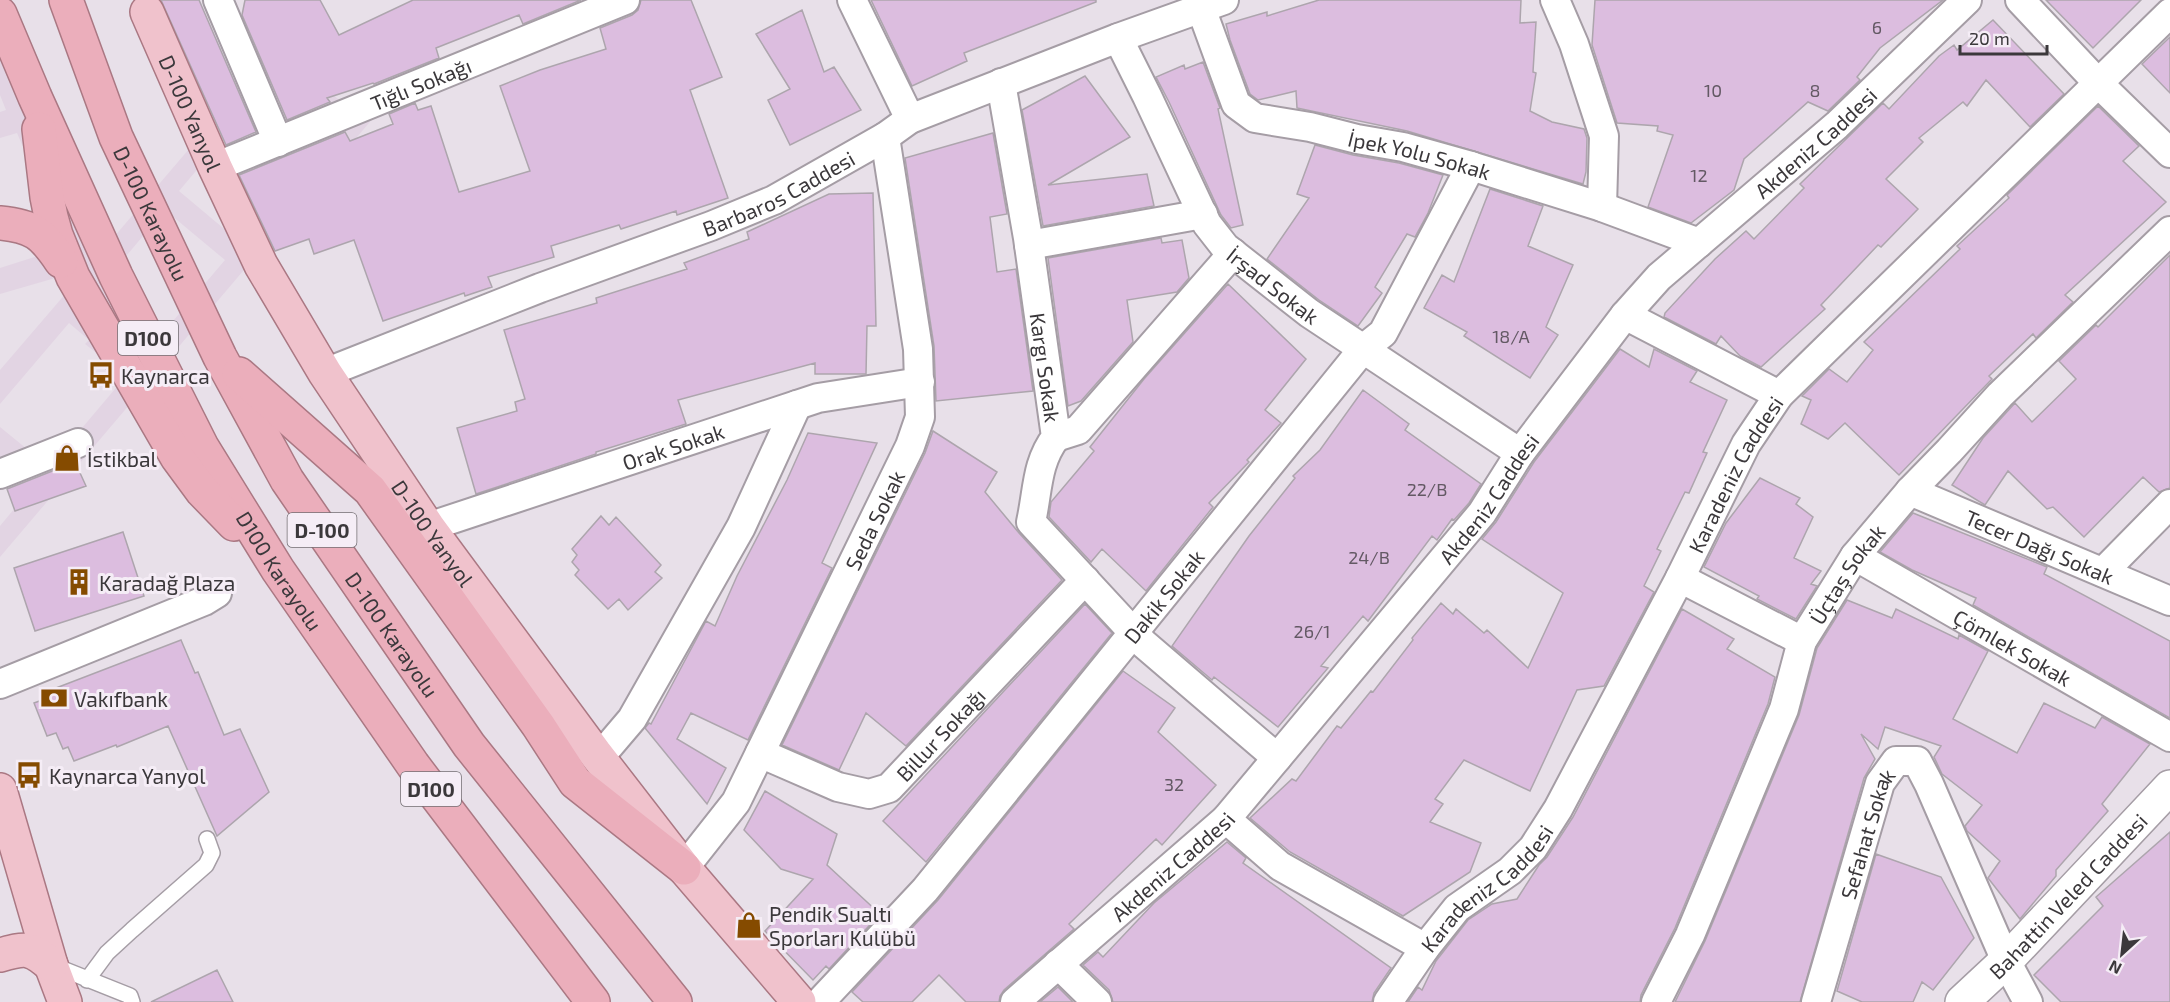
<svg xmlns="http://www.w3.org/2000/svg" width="2170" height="1002" font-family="'Exo 2',sans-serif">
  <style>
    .built { fill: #e2d4e3; fill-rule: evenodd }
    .building { fill: #dcbddf; stroke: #ada5ad; stroke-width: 1.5 }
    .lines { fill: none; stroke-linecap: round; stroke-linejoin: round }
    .service-casing { stroke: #a59da5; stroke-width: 18 }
    .minor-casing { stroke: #a59da5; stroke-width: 32 }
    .tertiary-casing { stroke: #a59da5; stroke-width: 36 }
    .primary-casing { stroke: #aa7883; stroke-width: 36 }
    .trunk-casing { stroke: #aa7883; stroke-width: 36 }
    .service { stroke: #fff; stroke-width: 15 }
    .minor { stroke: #fff; stroke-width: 28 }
    .tertiary { stroke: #fff; stroke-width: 33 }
    .primary { stroke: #f0c2cc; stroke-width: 33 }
    .trunk { stroke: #ebaebb; stroke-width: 33 }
    .labels { text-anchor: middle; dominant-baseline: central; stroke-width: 6; stroke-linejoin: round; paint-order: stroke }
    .number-label { font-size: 18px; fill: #635964 }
    .shield { fill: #f5edf6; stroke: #736e73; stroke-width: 1.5 }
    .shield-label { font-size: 20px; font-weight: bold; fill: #3b383b }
    .street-label { font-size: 21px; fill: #3b383b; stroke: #f5edf6 }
    .poi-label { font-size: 21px; fill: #3b383b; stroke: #f5edf6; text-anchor: start }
  </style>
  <rect width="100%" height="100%" fill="#e8e0e9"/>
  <path class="built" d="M306,12l-14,48 59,50 30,-32 16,12 -397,467v-31l34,-41 -7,-6v3l-17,7 -2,-2 -2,-3 8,-15 -14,-12v-30l49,40 77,-91 -41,-32 4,-4 -20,-17 -69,81v-34l79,-92 -3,-6 -76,22v-26l66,-21 -49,-114 -17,5v-26l6,-2 -6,-15v-59l96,222zM276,76l12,31 19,15 30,7 -96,114 -62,-52zM165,210l60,50 -75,88 -45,-67z"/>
  <path class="building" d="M161,0h38l57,132 -30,13z
    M245,0h75l19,35 74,-35h168l-58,24 -4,-9 -83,33 3,10 -65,26 -1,-1 -46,15 3,4 -43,18 -45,-105z
    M641,0h50l31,77 -32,13 38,108 -51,17 -1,-4 -55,18 -2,-4 -68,21 3,11 -66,20 4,10 -27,9 -1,-3 -81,28 -29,-81 -40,14 -5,-15 -34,12 -36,-76 106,-43 5,9 43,-17 -4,-10 26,-11 3,7 13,-4 28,86 71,-21 -30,-85 40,-16 66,-21 -6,-21 32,-13 6,-5z
    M871,0h225v2l-132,51 3,8 -55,25z
    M1319,0h202l-1,23 16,-1 -3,50 3,1 -6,38 22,11 32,7 3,9 -1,34 -3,12 -176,-53 -110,-23 -1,-17 -38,9 -8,-6 -20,-54 -4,-16 41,-12v4z
    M1595,0h348l-63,48 -23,29 3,3 -32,31 -20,-9 -64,57 -10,31 -43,33 -43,-16 25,-72 -16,-4 1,-5 -41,-3 -25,-78z
    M2046,0h95l-48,48z
    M802,10l22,62 10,-5 27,43 -71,35 -22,-45 22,-11 -34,-55z
    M1993,20l71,74 -34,33 -44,-47 -19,26 -4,-4 -44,36 4,4 -37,37 32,30 -37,38 -3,-2 -57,60 4,4 -64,58 -21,-11 -19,-20 -5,8 -52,-27 1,-4 50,-54 31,-28 8,8 50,-51 -4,-4 83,-81 6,6 50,-53 15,-11 3,5z
    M2170,37v56l-28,-29z
    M1203,62l17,46 -2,1 25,116 -12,3 -10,-13 -52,-113 -13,-25 28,-12 1,4z
    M1085,76l45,61 -82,48 99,-11 7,32 -111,20 -21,-116z
    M2098,106l41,40 -16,15 43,41 -101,93 8,7 -37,36 -3,-4 -44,42 3,3 -93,96 -54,-52 -17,16 -27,-15 10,-24 -9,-4 27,-27 18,13 26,-32 -9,-8 96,-93 -3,-3 52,-48 -2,-3z
    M993,133l14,81 -17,3 7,55 19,-3 17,122 -97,10 -2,-55 -29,-188z
    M1315,145l38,10 46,8 44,12 -15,38 -13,24 -8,-3 -32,53 7,6 -24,33 -39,-26 -52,-41 42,-61 -12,-4z
    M1490,189l53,17 -15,40 45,19 -27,62 12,8 -28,43 -66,-42 3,-4 -43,-24 18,-33 12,7z
    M873,193l3,133h-9l-1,48h-51v-11l-137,37 8,24 -90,28v2l-120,40 -19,-66 60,-17 -2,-9 10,-3 -21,-69 93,-27 -1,-5 91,-29 -3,-6 65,-24 -2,-7 82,-38z
    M1161,238l1,5 20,-3 7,38 -12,14 -50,8 6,42 -52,59 -13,5 -20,-148z
    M2170,255v233l-11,4 -16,-15 -59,60 -31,-30 -6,2 -39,-38 -23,34 -33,-20 31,-47 32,-35 17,19 44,-43 -17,-18 37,-36 2,2z
    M1228,284l78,75 -41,51 16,13 -34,37 2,2 -40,41 4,4 -67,84 -44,-42 -11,13 -42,-45 2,-15 43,-51 -4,-4 54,-68z
    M1620,349l29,18 5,-18 43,22 -7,11 37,18 -24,52 4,1 -18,40 -4,-1 -28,57 4,2 -17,35 10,6 -50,94 -27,4 -47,101 -66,-31 -29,39 8,5 -13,18 51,21 -11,29 -67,44 -113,-64 -40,-34 42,-39 4,2 41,-55 4,2 30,-37 2,1 40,-52 -1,-2 29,-35 12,11 3,-5 28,24 3,-3 41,38 35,-75 -81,-54 14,-17 38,-60z
    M1363,390l46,34 -4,6 76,54 -12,19 -15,17 -2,-1 -15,21 -5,-4 -64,85 -5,-5 -42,50 7,2 -50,59 -64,-50 -2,3 -40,-34 77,-110 46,-58 -2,-2 27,-26z
    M933,431l64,41 -12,20 34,41 43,47 -156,166 -40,-33 -27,57 -57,-25 143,-292z
    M808,433l69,10 -55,120 10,5 -84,172 -57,-27 -14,26 49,29 -19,36 -62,-76 4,-5 2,1 55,-103 9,5 22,-50 50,-96z
    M75,462l11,24 -71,25 -8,-22z
    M1760,478l40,20 -4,6 17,13 -19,41 27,13 -10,13 6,2 -21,33 -39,-20 2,-3 -55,-29 22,-44z
    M1913,513l134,54 -3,7 126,67v77l-197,-113 3,-7 -64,-28 -32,-18z
    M601,516l8,9 7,-8 45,48 -6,7 7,6 -34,32 -9,-11 -11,10 -33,-34 4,-5 -7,-8 5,-7 -5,-6z
    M123,532l21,64 -109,35 -21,-63z
    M1847,600l45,18 4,-9 62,30 1,-4 29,16 -35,68 64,34 27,-50 51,25 7,-11 48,27 -48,60 6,7 -52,59v6l-36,43 -32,-41 12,-17 -33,-30 -2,-5 17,-21 -40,-31 -8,-17 7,-11 -56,-19 -7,22 -17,-15 14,25 -11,19 -64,224h-125l30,-61 94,-226 18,-67z
    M1085,604l27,29 -186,229 -43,-41z
    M1682,609l52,30 -7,10 48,28 -7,27 -93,224 -34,67 -1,7h-232l10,-15 4,3 14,-29 32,-41 24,-16 25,-5 22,-34 8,-8 26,-40z
    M181,640l14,33 3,-1 26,63 16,-6 29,63 -52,44 -49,-110 -51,21 -1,-2 -42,16 -6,-14 -5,2 -7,-16 -9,3 -13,-33 11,-4 -2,-6z
    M1123,671l52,37 -17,24 58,53 -54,60 -6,-6 -87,85 5,5 -70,61 -4,6 -1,6h-33l-27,-27 -27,27h-49l-11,-10 86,-92z
    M765,791l72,43 -10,31 53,49 -51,55 -3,-3 -13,14 -48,-49 48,-52 -32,-10 -37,-39z
    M2170,832v170h-109l-27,-27 69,-69 -7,-9z
    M1227,842l19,16 -3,5 148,105 -17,25 -2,9h-259l-4,-12 -26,-25 15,-13 5,5 51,-54z
    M1876,854l65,23 33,61 -41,52 -11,-8 -9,20h-51l-25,-11z
    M217,970l16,32h-82z
    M1058,987l15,15h-33z"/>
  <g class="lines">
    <defs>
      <path id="service" d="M55,966l75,30 2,6
        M87,980l20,-27 25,-23 74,-65 6,-12 -5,-14"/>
      <g id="minor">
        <path d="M218,0l60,142"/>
        <path d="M852,0l58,119"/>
        <path id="s1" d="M1198,0l38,104 19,14 55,9 47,12 46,8 68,19 131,41 97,36"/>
        <path d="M1555,0l19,44 30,92 -2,71"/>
        <path d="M2020,0l79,84 71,69"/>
        <path id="s2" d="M1118,38l29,58 60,128 18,23 84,66 211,140"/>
        <path id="s3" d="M1001,83l27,155 28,199c-20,26 -18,54 -25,85l113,122 133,114"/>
        <path id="s4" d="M215,167l410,-167"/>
        <path d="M1029,245l174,-31"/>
        <path d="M1625,315l154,80"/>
        <path id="s5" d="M325,373l215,-85 171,-62 63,-26 111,-63 25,-18 208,-81 106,-38"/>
        <path d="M1056,437l22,-7 155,-177"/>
        <path d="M0,474l78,-31"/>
        <path id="s6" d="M1910,491l260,110"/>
        <path id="s7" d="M428,527l390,-129 102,-16"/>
        <path id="s8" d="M1855,556l315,181"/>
        <path d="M2103,572l67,-68"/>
        <path d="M1680,578l122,63"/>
        <path d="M0,684l204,-83 13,-8"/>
        <path d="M595,753l14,-7 23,-27 109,-192 56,-122"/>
        <path id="s9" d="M760,753l78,34 31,7 20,-6 196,-208"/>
        <path d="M1226,819l54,47 145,82"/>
        <path id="s10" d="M684,868l52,-66 174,-356 10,-29 -2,-68 -33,-212"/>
        <path d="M1058,964l39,38"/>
        <path id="s11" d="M820,1002l105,-112 438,-541 20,-16 88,-167"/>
        <path id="s12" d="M1015,1002l211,-183 256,-306 38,-60 105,-138 34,-38 178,-152 130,-125"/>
        <path id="s13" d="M1388,1002l37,-54 32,-40 53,-37 23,-23 25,-39 122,-231 66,-134 33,-49 391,-382"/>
        <path id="s14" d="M1656,1002l34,-67 94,-226 18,-68 53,-85 55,-65 39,-40 51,-56 170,-164"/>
        <path id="s15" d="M1816,1002l64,-219 16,-22h21l12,23 77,177 22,41"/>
      </g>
      <g id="tertiary">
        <path id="s16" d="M1962,1002l44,-41 164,-174"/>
      </g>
      <g id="primary">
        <path id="s17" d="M147,12l68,155 46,98 64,108 103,154 167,226 89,115 115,134"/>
        <path d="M0,790l51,175 14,37"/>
        <path d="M0,955c26,-7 30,-8 51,10"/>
      </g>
      <g id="trunk">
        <path id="s18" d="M66,0l50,137 104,220 67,123 182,265 206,257"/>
        <path id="s19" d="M0,14l35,83 81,179 86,171 76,123 135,195 180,237"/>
        <path d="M39,129l8,68 4,20 5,18 17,42 104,180 25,34 32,33"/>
        <path d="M0,223c33,3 43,11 61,38"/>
        <path d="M239,374l131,116 168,235 37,57 109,86"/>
      </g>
    </defs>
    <use href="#service" class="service-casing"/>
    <use href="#minor" class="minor-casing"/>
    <use href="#tertiary" class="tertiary-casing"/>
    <use href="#primary" class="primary-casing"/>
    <use href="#trunk" class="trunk-casing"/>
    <use href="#service" class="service"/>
    <use href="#minor" class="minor"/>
    <use href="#tertiary" class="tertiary"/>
    <use href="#primary" class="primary"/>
    <use href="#trunk" class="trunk"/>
  </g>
  <defs>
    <symbol id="bus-bare" viewBox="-9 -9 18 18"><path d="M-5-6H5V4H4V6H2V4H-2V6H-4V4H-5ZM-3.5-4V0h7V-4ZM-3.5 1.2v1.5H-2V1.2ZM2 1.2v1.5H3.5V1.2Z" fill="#854b00" stroke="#f5edf6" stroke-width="2.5" paint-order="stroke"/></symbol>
    <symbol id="shop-bare" viewBox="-9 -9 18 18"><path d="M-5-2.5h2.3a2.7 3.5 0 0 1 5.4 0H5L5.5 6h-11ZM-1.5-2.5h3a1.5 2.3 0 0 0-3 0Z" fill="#854b00" stroke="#f5edf6" stroke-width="2.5" paint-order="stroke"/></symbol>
    <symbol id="building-bare" viewBox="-9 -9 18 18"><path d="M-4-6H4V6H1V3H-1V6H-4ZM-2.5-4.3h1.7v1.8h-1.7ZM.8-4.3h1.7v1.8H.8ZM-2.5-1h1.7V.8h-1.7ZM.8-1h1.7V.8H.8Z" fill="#854b00" stroke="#f5edf6" stroke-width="2.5" paint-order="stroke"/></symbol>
    <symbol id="bank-bare" viewBox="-9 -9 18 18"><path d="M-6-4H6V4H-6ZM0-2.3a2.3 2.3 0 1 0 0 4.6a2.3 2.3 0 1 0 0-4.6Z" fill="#854b00" stroke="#f5edf6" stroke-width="2.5" paint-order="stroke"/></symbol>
  </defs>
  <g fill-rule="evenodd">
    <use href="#bus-bare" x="82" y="356" width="38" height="38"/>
    <use href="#shop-bare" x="48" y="439" width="38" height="38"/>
    <use href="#building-bare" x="60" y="563" width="38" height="38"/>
    <use href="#bank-bare" x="35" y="679" width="38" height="38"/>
    <use href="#bus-bare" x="10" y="756" width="38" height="38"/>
    <use href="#shop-bare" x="730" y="906" width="38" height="38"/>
  </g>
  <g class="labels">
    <g class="number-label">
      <text x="1877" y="27">6</text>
      <text x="1713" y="90">10</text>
      <text x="1815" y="90">8</text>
      <text x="1699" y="175">12</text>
      <text x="1511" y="336">18/A</text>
      <text x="1427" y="489">22/B</text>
      <text x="1369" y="557">24/B</text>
      <text x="1312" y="631">26/1</text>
      <text x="1174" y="784">32</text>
    </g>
    <g class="shield">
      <rect x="118" y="321" width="60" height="34" rx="4.5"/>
      <rect x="287.5" y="513" width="69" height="34" rx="4.5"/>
      <rect x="401" y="772" width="60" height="34" rx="4.5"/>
    </g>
    <g class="shield-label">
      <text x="148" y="338">D100</text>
      <text x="322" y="530">D-100</text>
      <text x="431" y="789">D100</text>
    </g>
    <g class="street-label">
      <text stroke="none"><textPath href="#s4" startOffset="222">Tığlı Sokağı</textPath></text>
      <text stroke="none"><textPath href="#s17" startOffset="110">D-100 Yanyol</textPath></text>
      <text stroke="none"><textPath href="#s12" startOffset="1180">Akdeniz Caddesi</textPath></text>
      <text stroke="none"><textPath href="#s1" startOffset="303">İpek Yolu Sokak</textPath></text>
      <text stroke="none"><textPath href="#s5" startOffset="488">Barbaros Caddesi</textPath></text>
      <text stroke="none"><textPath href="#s18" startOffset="230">D-100 Karayolu</textPath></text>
      <text stroke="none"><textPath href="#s2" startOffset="297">İrşad Sokak</textPath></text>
      <text stroke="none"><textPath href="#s3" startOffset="288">Kargı Sokak</textPath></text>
      <text stroke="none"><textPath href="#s7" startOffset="258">Orak Sokak</textPath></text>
      <text stroke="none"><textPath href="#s13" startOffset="639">Karadeniz Caddesi</textPath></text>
      <text stroke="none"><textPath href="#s12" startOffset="694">Akdeniz Caddesi</textPath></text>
      <text stroke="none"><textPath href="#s10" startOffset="398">Seda Sokak</textPath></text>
      <text stroke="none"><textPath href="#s17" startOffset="596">D-100 Yanyol</textPath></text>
      <text stroke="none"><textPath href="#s6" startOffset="141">Tecer Dağı Sokak</textPath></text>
      <text stroke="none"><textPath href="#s19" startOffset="624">D100 Karayolu</textPath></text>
      <text stroke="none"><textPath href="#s14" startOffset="471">Üçtaş Sokak</textPath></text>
      <text stroke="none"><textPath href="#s11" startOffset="532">Dakik Sokak</textPath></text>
      <text stroke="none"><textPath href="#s18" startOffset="716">D-100 Karayolu</textPath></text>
      <text stroke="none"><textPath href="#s8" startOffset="182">Çömlek Sokak</textPath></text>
      <text stroke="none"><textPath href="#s9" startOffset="212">Billur Sokağı</textPath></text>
      <text stroke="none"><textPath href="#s15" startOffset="176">Sefahat Sokak</textPath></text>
      <text stroke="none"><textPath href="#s12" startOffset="208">Akdeniz Caddesi</textPath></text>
      <text stroke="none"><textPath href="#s13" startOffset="152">Karadeniz Caddesi</textPath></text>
      <text stroke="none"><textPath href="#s16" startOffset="150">Bahattin Veled Caddesi</textPath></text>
    </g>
    <g class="poi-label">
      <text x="121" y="375">Kaynarca</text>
      <text x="87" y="458">İstikbal</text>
      <text x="99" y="582">Karadağ Plaza</text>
      <text x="74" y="698">Vakıfbank</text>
      <text x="49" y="775">Kaynarca Yanyol</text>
      <text x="769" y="913">Pendik Sualtı<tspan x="769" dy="24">Sporları Kulübü</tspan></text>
    </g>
  </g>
  <g transform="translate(2122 954) rotate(207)" stroke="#f5edf6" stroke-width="4.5" paint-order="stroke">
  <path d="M0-4.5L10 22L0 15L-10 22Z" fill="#3b383b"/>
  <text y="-9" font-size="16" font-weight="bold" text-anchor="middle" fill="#3b383b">N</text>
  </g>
  <path d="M1960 45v9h87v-9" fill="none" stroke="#3b383b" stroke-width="3"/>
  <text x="1969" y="45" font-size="18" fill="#3b383b" stroke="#f5edf6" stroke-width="4.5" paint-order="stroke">20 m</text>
</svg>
